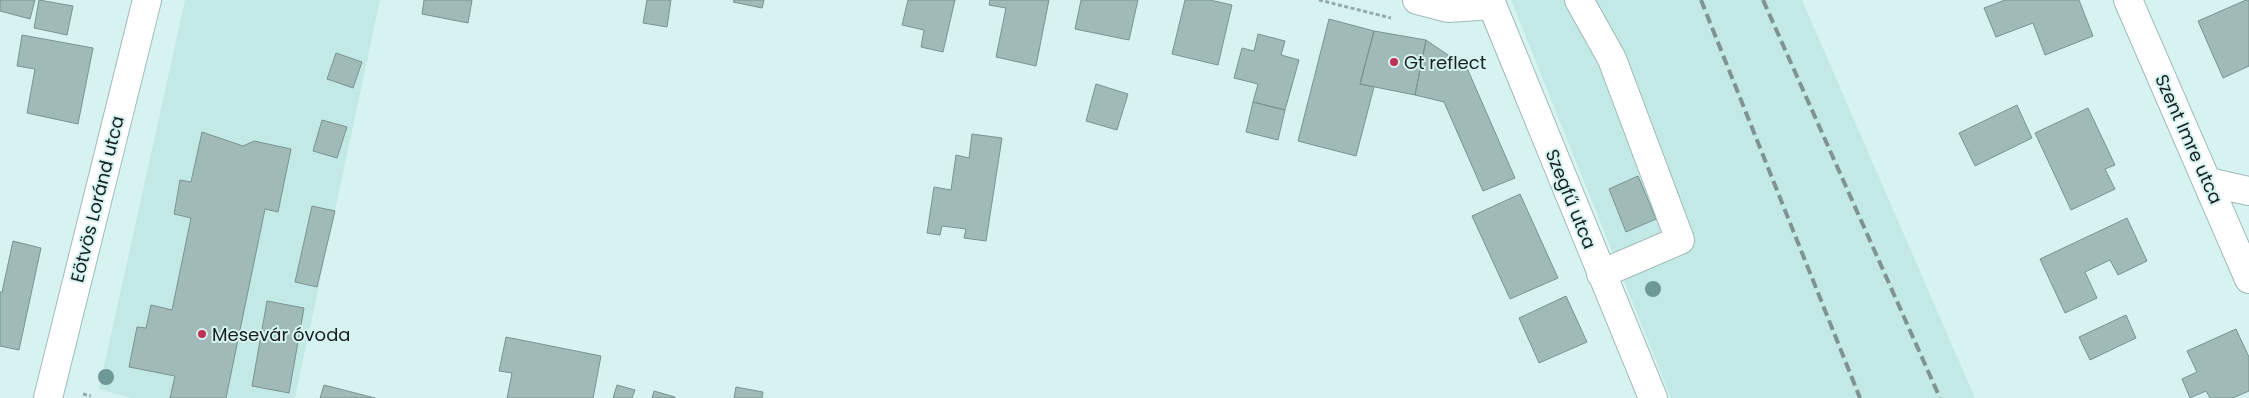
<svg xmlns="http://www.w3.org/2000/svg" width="2249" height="398" font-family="Poppins,sans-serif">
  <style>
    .built { fill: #c3e9e6 }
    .building { fill: #9fbab7; stroke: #799391 }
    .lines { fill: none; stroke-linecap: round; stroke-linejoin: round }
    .minor-casing { stroke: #9fbab7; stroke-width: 30 }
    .path { stroke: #94aaa9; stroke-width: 3; stroke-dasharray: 4 2.5; stroke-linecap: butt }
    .minor { stroke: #fff; stroke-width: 28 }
    .rail { stroke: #7f9492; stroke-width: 4; stroke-dasharray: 10 5; stroke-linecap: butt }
    .tree { fill: #6e9895 }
    .poi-dot { fill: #c03057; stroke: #d7f3f1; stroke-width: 2 }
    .labels { text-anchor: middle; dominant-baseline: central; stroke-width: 4; stroke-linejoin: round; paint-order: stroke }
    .poi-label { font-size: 18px; fill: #162120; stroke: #d7f3f1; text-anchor: start }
    .street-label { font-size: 18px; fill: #162120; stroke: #d7f3f1 }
  </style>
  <rect width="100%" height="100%" fill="#d7f3f1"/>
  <path class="built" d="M185,0h195l-85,398h-164l-32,-9z
    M1511,0h291l173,398h-304z"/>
  <path class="building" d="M0,0h35l-5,19 -30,-8z
    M39,0l34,6 -6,29 -33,-7z
    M424,0h48l-4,23 -46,-9z
    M647,0h24l-4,27 -24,-4z
    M734,0h30l-2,8 -29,-6z
    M908,0h47l-12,52 -22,-5 3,-17 -22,-5z
    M990,0h59l-13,66 -40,-9 10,-49 -17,-3z
    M1081,0h57l-9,40 -54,-11z
    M1185,0h25l22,5 -14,60 -46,-11z
    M2005,0h74l14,36 -48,19 -12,-32 -37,14 -12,-29z
    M2246,0h3v66l-26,12 -25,-57z
    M1329,19l45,12 -14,53 14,3 -18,69 -58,-15z
    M1374,31l52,9 -11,55 -55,-11z
    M1258,34l27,7 -4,14 18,5 -14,50 -32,-8 5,-18 -24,-6 8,-30 12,3z
    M22,35l71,13 -15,76 -51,-11 8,-44 -18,-3z
    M1426,40l41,28 48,110 -32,13 -39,-89 -29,-7z
    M336,53l26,9 -9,26 -26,-9z
    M1096,84l32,10 -11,36 -31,-9z
    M1253,102l32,8 -7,30 -32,-8z
    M2017,105l15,33 -57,28 -16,-33z
    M2088,108l27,57 -10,4 10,20 -44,21 -36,-77z
    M322,120l25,7 -10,31 -24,-7z
    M202,132l41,14 11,-5 37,8 -13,63 -13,-3 -39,189h-56l5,-22 -46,-9 8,-40 9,1 5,-23 21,5 19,-92 -17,-4 6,-34 11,2z
    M972,134l30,4 -16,103 -22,-3 2,-9 -24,-3 -2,9 -13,-2 7,-46 17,3 5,-35 13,3z
    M1638,176l18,43 -30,13 -17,-43z
    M1520,194l38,84 -48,21 -38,-83z
    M312,206l23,5 -18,76 -22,-5z
    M2127,218l20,43 -29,14 -8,-15 -25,12 12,26 -32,15 -25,-54z
    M13,241l28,7 -22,102 -19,-4v-54h2z
    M1566,296l21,46 -48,21 -20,-45z
    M267,301l37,7 -15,85 -37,-7z
    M2126,315l10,23 -46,22 -11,-23z
    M2236,329l13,28v34l-16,7h-23l-4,-7 -16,7 -8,-19 15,-7 -10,-21z
    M506,337l95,19 -8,42h-86l5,-25 -13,-2z
    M324,385l51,13h-55z
    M617,385l18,5 -3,8h-19z
    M736,387l27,5 -1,6h-28z
    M654,391l21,6v1h-23z"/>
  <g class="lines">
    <defs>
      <path id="minor" d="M1417,0l31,8 44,-3
        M1490,0l163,398
        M1579,0l33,59 68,181 -79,34
        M2128,0l121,279
        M2208,182l41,9
        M48,398l99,-398"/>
    </defs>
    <use href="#minor" class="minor-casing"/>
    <path class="path" d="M1319,0l72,18
      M83,394l8,2"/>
    <use href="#minor" class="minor"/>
    <path class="rail" d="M1701,0l159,398
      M1763,0l177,398"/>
  </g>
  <g class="tree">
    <circle cx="1653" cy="289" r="8"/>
    <circle cx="106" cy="377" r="8"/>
  </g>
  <g class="poi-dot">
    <circle cx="1394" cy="62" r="5"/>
    <circle cx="202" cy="334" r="5"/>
  </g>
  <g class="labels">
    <g class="poi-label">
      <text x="1404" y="62">Gt reflect</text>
      <text x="212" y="334">Mesevár óvoda</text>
    </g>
    <g class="street-label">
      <text transform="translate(2189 139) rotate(66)">Szent Imre utca</text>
      <text transform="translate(97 199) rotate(-76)">Eötvös Loránd utca</text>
      <text transform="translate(1571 199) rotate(68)">Szegfű utca</text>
    </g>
  </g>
</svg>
